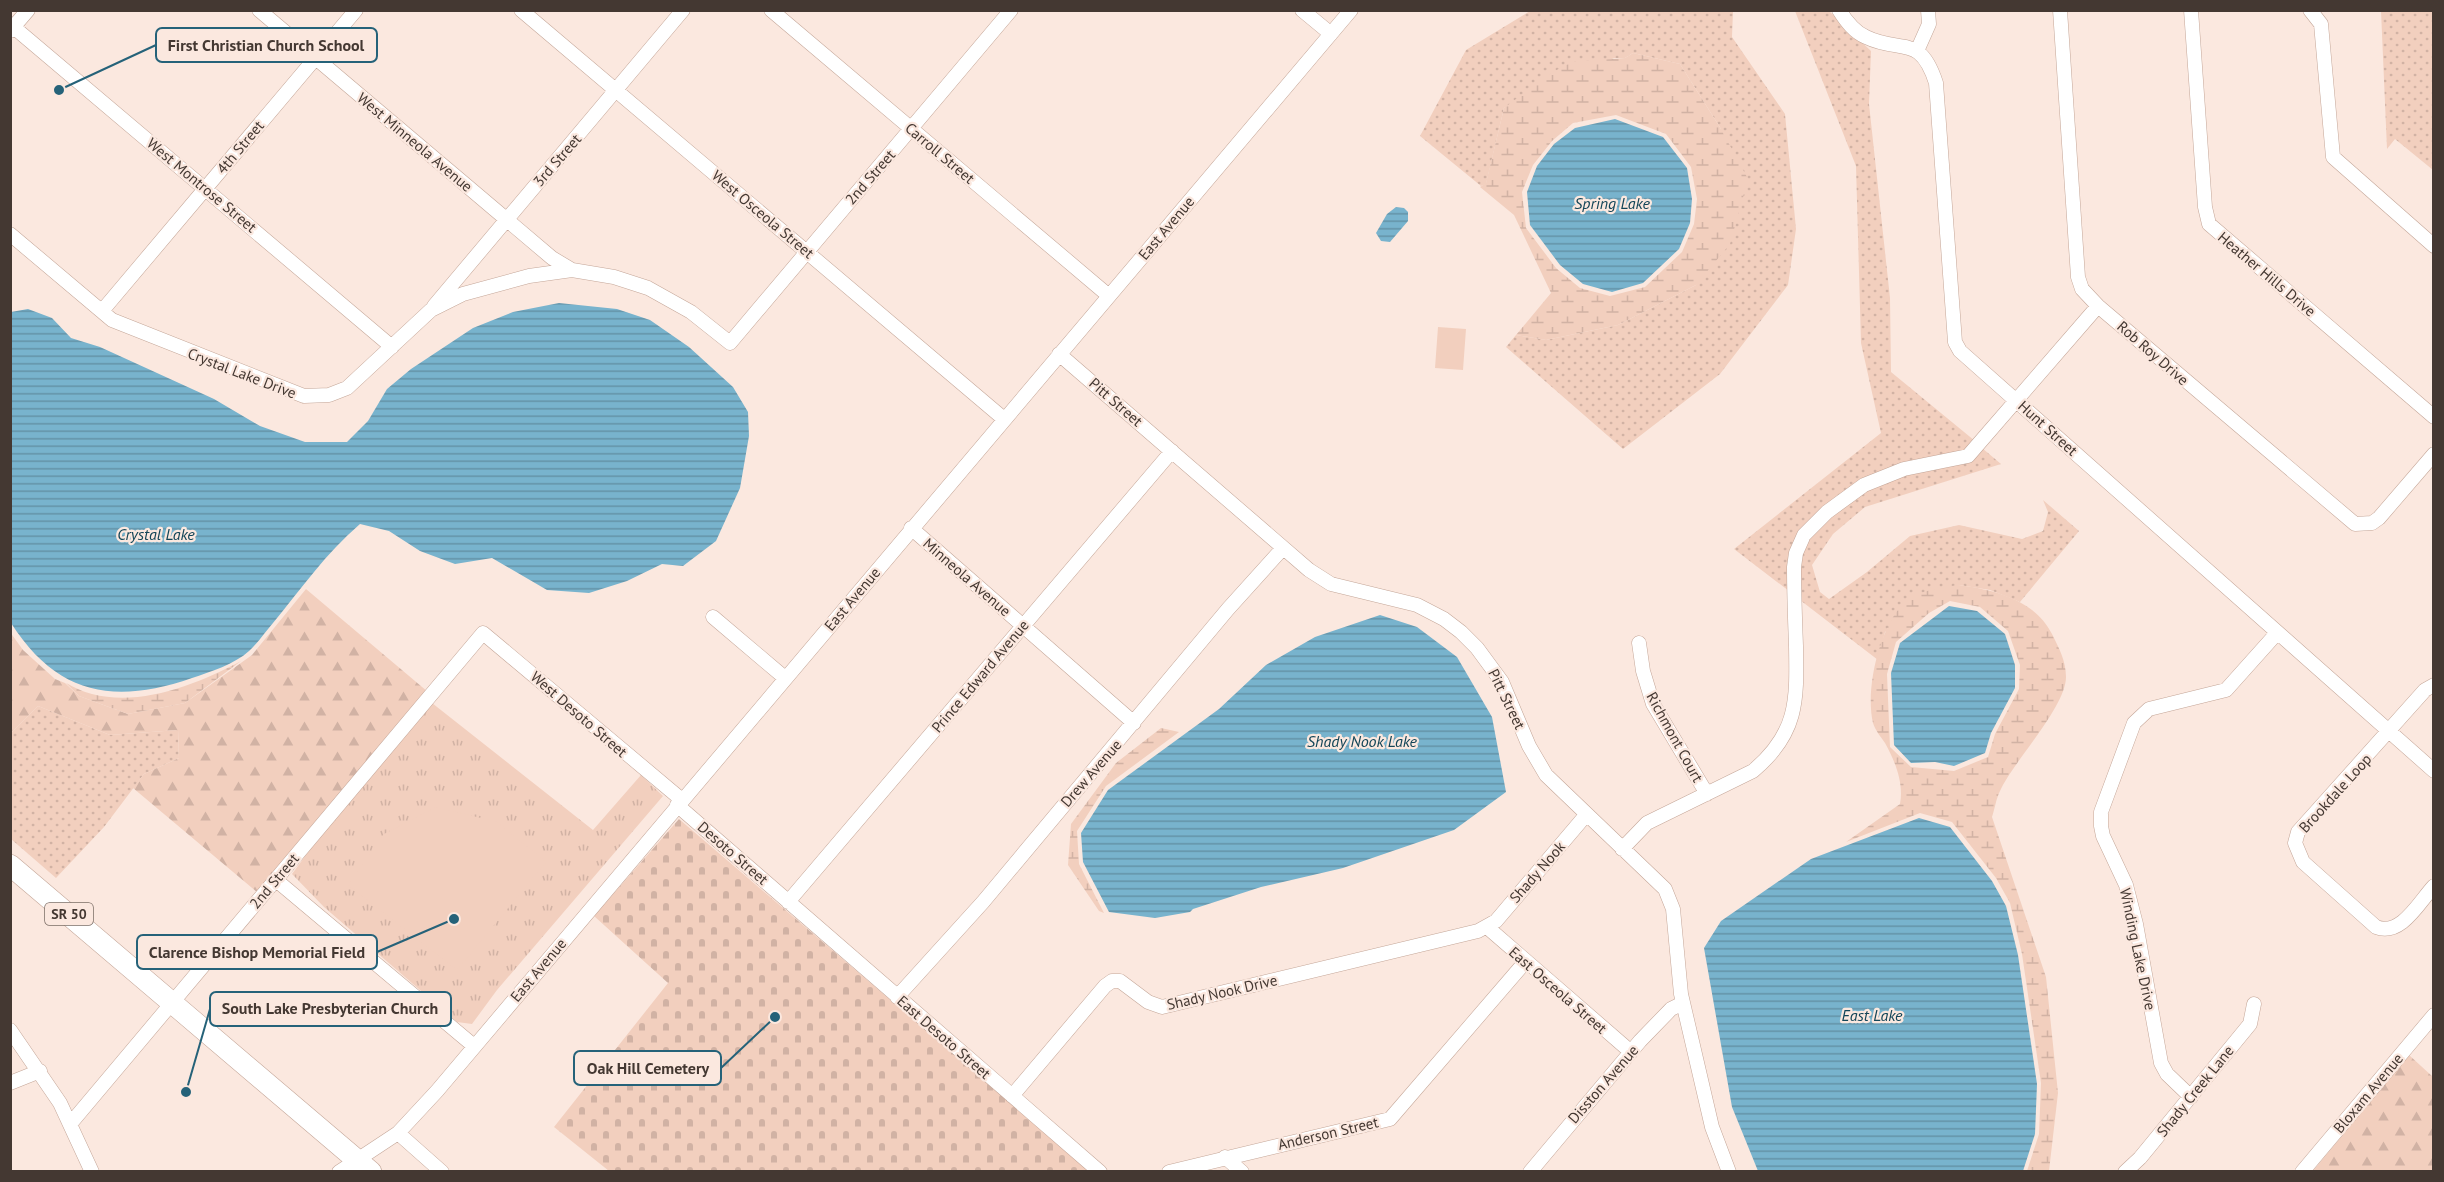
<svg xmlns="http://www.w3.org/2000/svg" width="2444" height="1182" font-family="'PT Sans',sans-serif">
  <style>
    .grass { fill: url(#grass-dots) }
    .forest { fill: url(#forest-firs) }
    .wetland { fill: url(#wetland-marsh); fill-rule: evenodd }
    .cemetery { fill: url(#cemetery-stones) }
    .park { fill: url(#park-tufts) }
    .garden { fill: #f2cfbe }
    .water { fill: url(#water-rules) }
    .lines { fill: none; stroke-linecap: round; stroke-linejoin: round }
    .minor-casing { stroke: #c4a698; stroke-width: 15 }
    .highway-casing { stroke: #c4a698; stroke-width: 22 }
    .minor { stroke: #fff; stroke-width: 14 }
    .highway { stroke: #fff; stroke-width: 21 }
    .labels { text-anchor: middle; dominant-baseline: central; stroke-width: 4.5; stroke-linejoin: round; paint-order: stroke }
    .shield { fill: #fbe8df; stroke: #7b6d66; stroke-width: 1.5 }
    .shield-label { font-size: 14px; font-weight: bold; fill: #443832 }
    .street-label { font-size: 15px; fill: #443832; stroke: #fbe8df }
    .water-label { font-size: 16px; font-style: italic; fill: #134558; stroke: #fbe8df }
    .leader { fill: none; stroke: #256279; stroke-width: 2 }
    .callout-dot { fill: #256279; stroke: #fbe8df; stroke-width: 2 }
    .callout { fill: #fbe8df; stroke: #256279; stroke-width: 2 }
    .callout-label { font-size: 16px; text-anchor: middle; font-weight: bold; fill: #443832 }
  </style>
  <defs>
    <pattern id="grass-dots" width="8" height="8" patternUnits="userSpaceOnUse" patternTransform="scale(1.5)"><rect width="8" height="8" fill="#f2cfbe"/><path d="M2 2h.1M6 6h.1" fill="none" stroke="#d1b2a4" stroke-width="1.8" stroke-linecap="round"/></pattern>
    <pattern id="forest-firs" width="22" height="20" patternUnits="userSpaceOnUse" patternTransform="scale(1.5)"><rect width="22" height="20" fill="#f2cfbe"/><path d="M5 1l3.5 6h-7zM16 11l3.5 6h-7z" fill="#d1b2a4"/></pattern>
    <pattern id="wetland-marsh" width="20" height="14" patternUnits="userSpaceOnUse" patternTransform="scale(1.5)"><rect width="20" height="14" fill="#f2cfbe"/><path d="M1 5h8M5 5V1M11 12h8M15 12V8" fill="none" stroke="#d1b2a4"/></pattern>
    <pattern id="cemetery-stones" width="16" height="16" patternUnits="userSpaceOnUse" patternTransform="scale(1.5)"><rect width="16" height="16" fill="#f2cfbe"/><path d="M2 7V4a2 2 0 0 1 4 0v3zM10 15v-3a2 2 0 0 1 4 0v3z" fill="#d1b2a4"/></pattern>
    <pattern id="park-tufts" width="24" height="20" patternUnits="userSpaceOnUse" patternTransform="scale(1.5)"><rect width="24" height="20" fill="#f2cfbe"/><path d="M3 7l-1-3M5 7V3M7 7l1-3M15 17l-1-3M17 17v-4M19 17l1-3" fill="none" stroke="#d1b2a4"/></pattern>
    <pattern id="water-rules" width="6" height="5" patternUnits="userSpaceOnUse" patternTransform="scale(1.5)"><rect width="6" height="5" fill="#78b3cd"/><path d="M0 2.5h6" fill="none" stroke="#6493a7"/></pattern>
  </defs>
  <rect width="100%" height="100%" fill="#fbe8df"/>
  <path class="grass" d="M1530,11h203l-1,26 53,77 11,115 -8,56 -68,89 -97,75 -117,-102 10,-12 30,5 72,-15 78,-40 25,-156 -41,-65 -47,-11 -8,5h-11l-110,50 -18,76 -5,2 -61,-50 46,-86z
    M1795,11h34l42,40 -2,53 21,194 1,74 84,69 -10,10 -62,13 -103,68 -11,59 -55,-42 147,-116 -20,-90 -5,-177z
    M2381,11h52v159l-38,-31 -8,10z
    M1982,448l19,16 -136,43 -32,27 -21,31 8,27 9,7 38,-27 43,-36 49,-11 63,14 21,-8 5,-19 -5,-12 36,31 -59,71 -30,-12 -31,-5 -74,47 -7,28 -78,-60 -1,-33 5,-23 26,-28 36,-26 39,-16 56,-10z
    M38,706l72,29 68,-5 1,28 -35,16 -40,53 -48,51 -45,-39v-106z"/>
  <path class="forest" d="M306,589l122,103 -170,201 -125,-105 11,-14 35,-16 -1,-28 -68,5 -72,-29 -27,27 -1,-101 13,18 32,29 10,4 14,13 49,18 57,-11 67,-48z
    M2409,1055l24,22v94l-121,1z"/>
  <path class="wetland" d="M1633,53l47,11 41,65 27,50 -18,65 -34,41 -78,40 -72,15 -30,-5 35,-42 -37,-78 -34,-28 6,-4 18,-75 47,-35 21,-11 53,-4zM1616,115l50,19 25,33 6,32 -3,25 -12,28 -37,35 -35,9 -30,-8 -24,-20 -30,-40 -4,-36 11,-27 19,-24 21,-18z
    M1959,585c35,5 75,14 93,49 7,14 14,27 14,43 0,30 -53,85 -66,114 -4,8 -5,17 -8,26l54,160 12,116 -9,78h-22l12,-37 2,-51 -19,-129 -12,-51 -14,-25 -44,-56 -32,-9 -74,29 54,-38c4,-21 -5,-43 -15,-61 -4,-6 -10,-13 -12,-20 -8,-33 6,-94 30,-119 14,-14 37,-16 56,-19zM1950,601l30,6 28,24 12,34 -1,24 -24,45 -7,23 -34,14 -43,-4 -21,-20 -3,-73 9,-32 33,-29z
    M241,661l-56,42 -57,11 -49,-18 -13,-13c8,4 17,9 26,11 49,13 106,-10 149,-33z
    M1161,728l18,4 -73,54 -29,45 2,33 25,49 -5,-2 -31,-46 3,-41 45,-61z"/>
  <path class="cemetery" d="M679,819l411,352h-481l-55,-44 114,-144 -74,-67z"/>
  <path class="park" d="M432,703l161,127 48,-55 22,21 -166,194 -25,34 -15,-2 -133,-115 -32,-33 45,-61z"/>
  <path class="garden" d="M1438,327l28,2 -3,41 -28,-2z
    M436,807l61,15 49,40 -89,108 -109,-85 36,-51z"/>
  <path class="water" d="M1615,119l48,18 24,31 5,31 -2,24 -11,26 -36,34 -31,9 -29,-8 -23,-19 -30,-40 -3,-33 10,-26 17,-22 21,-16z
    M1396,207l8,1 4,4v9l-18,21 -9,-1 -5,-8 11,-19z
    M559,303l58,6 33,11 39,27 44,40 15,25 1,24 -9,52 -24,53 -33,25 -21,-2 -35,17 -38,12 -42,-3 -55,-32 -37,6 -35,-13 -31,-20 -29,-7c-34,29 -59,65 -87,99 -8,9 -15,20 -24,28 -14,13 -39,21 -57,27 -78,27 -135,17 -181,-55v-311l17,-3 24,9 19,20 29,9 114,52 46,27 45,16h42l21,-21 19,-32 24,-20 62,-41 40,-16z
    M1949,606l28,5 28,23 10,31v23l-24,45 -6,20 -31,13 -19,-4 -24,1 -17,-18 -3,-72 9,-30z
    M1380,615l37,12 40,30 35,60 14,75 -52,38 -111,38 -82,19 -68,22 -3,3 -35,6 -46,-6 -26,-50 -2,-29 27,-43 111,-81 47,-44 49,-28z
    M1919,818l31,9 42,54 14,25 12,49 19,129 -2,50 -12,37h-265l-26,-64 -28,-159 17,-27 90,-62z"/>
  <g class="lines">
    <defs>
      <path id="minor" d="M259,10l293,248 20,12
        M521,10l483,409
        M771,10l338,286
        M1302,10l29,24
        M1839,10c7,11 15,22 27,27 35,17 54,-4 70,46l19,259 5,9 474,420
        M2060,10l18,267 4,12 16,17 257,218 17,-1 7,-5 55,-64
        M2191,10l14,197 4,17 225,193
        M2310,10l11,14 12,133 101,89
        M10,24l382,323
        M10,31l18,-21
        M1917,51l12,-27 -1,-14
        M10,234l102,86 192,76 25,-1 18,-7 84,-78 32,-16 66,-18 43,-6 42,7 34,11 43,24 39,31 281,-333
        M434,306l249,-296
        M102,311l254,-301
        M1059,354l250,216 22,14 86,21 27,14 17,13 16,16 25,34 27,64 17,29 119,114 8,20 8,85 31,133 17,45
        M911,528l223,195
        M713,617l72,61
        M1639,643l4,28 10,33 54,90
        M2434,685l-9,5 -127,142 -3,11 8,19 73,65c25,10 43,-25 58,-41
        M677,805l423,367
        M1622,849l25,-26 106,-52c45,-38 44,-70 43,-125 -1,-26 -2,-53 -2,-79l2,-14 8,-18 23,-23 37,-27 40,-16 64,-13 130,-150
        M276,880l198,166
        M788,902l384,-451
        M1487,927l144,125
        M897,997l86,-95 245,-293 55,-61
        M10,1030l50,73 32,69
        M10,1083l30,-12
        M1012,1096l93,-110 7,-5h8l28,21 14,5 316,-76 18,-10 90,-106
        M2191,1097l-24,-23 -6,-11 -25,-139 -10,-39 -23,-49 -2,-10v-14l33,-89 15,-14 77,-19 51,-57
        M71,1123l412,-490 199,167
        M398,1133l44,39
        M1225,1157l17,15
        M339,1172l59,-39 39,-42 914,-1081
        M1169,1172l221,-53 136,-158
        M1530,1172l110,-131 31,-32 12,-6
        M2125,1172l15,-14 110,-134 4,-20
        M2302,1172l132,-157"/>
      <path id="highway" d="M10,865l361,307"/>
    </defs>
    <use href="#minor" class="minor-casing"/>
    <use href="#highway" class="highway-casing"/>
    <use href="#minor" class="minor"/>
    <use href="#highway" class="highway"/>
  </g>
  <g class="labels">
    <rect class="shield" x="45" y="903" width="48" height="22" rx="4.5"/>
    <g class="shield-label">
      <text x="69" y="914">SR 50</text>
    </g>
    <g class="street-label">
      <text transform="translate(415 142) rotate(40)">West Minneola Avenue</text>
      <text transform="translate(240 147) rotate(-50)">4th Street</text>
      <text transform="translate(940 153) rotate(40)">Carroll Street</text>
      <text transform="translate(557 160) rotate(-49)">3rd Street</text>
      <text transform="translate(870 177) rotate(-49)">2nd Street</text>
      <text transform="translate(202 185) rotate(40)">West Montrose Street</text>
      <text transform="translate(763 214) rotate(40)">West Osceola Street</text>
      <text transform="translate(1166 228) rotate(-50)">East Avenue</text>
      <text transform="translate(2267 274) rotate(40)">Heather Hills Drive</text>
      <text transform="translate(2153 353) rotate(41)">Rob Roy Drive</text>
      <text transform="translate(242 373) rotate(21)">Crystal Lake Drive</text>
      <text transform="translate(1116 402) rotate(41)">Pitt Street</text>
      <text transform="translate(2048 428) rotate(42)">Hunt Street</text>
      <text transform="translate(967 577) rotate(41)">Minneola Avenue</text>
      <text transform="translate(852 599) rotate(-50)">East Avenue</text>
      <text transform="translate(980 676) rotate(-50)">Prince Edward Avenue</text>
      <text transform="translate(1507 699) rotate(64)">Pitt Street</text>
      <text transform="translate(579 714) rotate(41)">West Desoto Street</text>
      <text transform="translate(1675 737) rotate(61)">Richmont Court</text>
      <text transform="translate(1091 773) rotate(-49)">Drew Avenue</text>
      <text transform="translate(2335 793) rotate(-48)">Brookdale Loop</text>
      <text transform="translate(733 853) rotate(41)">Desoto Street</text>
      <text transform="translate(1537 872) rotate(-49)">Shady Nook</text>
      <text transform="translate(274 881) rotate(-50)">2nd Street</text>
      <text transform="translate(2138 949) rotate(78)">Winding Lake Drive</text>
      <text transform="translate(538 970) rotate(-50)">East Avenue</text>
      <text transform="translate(1558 990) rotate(41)">East Osceola Street</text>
      <text transform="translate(1222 992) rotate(-13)">Shady Nook Drive</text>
      <text transform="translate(944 1037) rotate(41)">East Desoto Street</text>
      <text transform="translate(1603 1084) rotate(-49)">Disston Avenue</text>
      <text transform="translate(2195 1091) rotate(-51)">Shady Creek Lane</text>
      <text transform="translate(2368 1093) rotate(-50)">Bloxam Avenue</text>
      <text transform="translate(1328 1133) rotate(-13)">Anderson Street</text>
    </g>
    <g class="water-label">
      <text x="1612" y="203">Spring Lake</text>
      <text x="156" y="534">Crystal Lake</text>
      <text x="1362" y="741">Shady Nook Lake</text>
      <text x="1872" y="1015">East Lake</text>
    </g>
  </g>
  <path class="leader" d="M59 90L156 45M454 919L377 952M186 1092L210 1009M775 1017L721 1068"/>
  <g class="callout-dot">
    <circle cx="59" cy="90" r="6"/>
    <circle cx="454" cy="919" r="6"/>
    <circle cx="186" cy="1092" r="6"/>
    <circle cx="775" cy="1017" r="6"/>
  </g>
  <g class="callout">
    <rect x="156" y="28" width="221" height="34" rx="6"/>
    <rect x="137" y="935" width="240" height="34" rx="6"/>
    <rect x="210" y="992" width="241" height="34" rx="6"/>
    <rect x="574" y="1051" width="147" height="34" rx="6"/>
  </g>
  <g class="callout-label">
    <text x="266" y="51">First Christian Church School</text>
    <text x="257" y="958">Clarence Bishop Memorial Field</text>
    <text x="330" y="1014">South Lake Presbyterian Church</text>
    <text x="648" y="1074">Oak Hill Cemetery</text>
  </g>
  <rect width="2444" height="1182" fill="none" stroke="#443832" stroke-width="24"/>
</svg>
